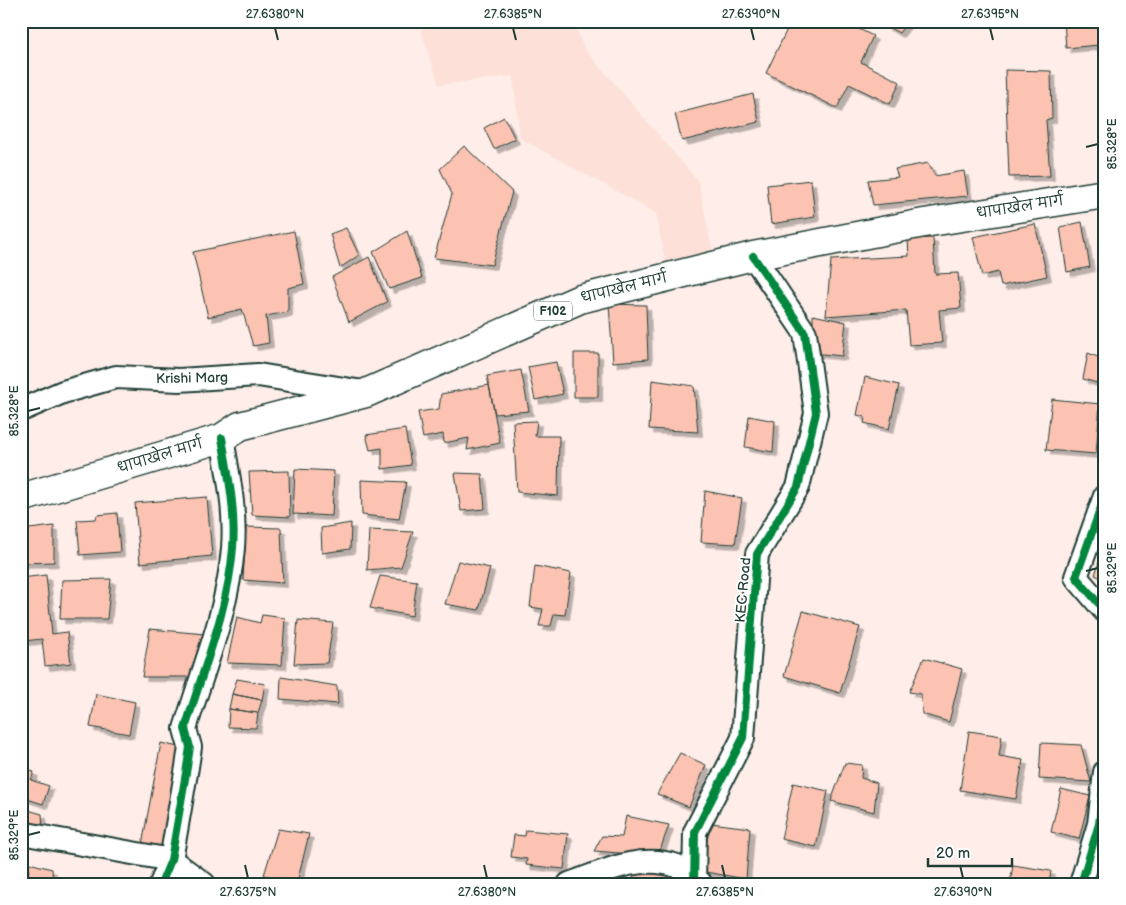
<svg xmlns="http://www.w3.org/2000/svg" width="1126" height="905" font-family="'Balsamiq Sans','Playpen Sans Deva',sans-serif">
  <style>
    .built { fill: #fde0d8 }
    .building { fill: #fcc2b2; stroke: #1f3d34; filter: url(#shadow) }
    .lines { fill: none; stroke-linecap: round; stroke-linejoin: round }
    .street-casing { stroke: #1f3d34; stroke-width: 26 }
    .primary-casing { stroke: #1f3d34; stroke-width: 31 }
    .street { stroke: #fff; stroke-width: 22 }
    .primary { stroke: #fff; stroke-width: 28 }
    .cycleway-casing { stroke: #fff; stroke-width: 11 }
    .cycleway { stroke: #00873e; stroke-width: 8 }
    .ticks { fill: none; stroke: #1f3d34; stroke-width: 2 }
    .labels { text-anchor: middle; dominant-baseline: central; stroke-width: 4; stroke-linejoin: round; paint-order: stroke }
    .shield { fill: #fff; stroke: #627771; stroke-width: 1 }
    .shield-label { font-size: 12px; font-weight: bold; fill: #1f3d34 }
    .street-label { font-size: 14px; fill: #1f3d34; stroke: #fff }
    .neatline { fill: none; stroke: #1f3d34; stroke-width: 2 }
    .ticks-label { font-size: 12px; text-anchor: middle; fill: #1f3d34 }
  </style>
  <defs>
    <filter id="shadow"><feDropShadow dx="4.5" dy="4.5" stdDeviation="0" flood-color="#0004"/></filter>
  </defs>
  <rect width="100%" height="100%" fill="#feede8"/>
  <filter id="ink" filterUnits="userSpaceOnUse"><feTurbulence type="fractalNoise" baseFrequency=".02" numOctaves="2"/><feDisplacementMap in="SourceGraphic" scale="10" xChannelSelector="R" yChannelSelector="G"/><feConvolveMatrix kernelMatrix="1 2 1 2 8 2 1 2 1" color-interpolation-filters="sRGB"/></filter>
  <g filter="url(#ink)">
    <path class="built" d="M418,21h155l10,26 115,134 16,78 -48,5 -10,-51 -136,-75 -7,-62 -74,9z"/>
    <path class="building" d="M791,21h52l30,15 -12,26 39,20 -10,22 -41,-20 -12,24 -71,-35z
      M877,21h31l-9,12z
      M1064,21h33l2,24 -33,3z
      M1005,70l46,1 1,47 -6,2 4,56 -41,1z
      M753,94l6,28 -77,19 -7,-27z
      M504,117l11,22 -21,10 -10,-21z
      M464,146l48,46 -20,73 -58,-7 18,-64 -12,-25z
      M928,163l7,13 29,-5 4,25 -95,9 -5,-25 30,-3 -3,-8z
      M811,180l4,37 -44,7 -4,-39z
      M1082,222l8,45 -23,5 -7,-45z
      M1035,224l12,52 -46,10 -3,-14 -16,4 -9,-39z
      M346,228l13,27 -19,13 -10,-34z
      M294,231l10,53 -16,4v24l-22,4 3,27 -16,3 -11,-37 -34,8 -15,-65z
      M407,231l15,47 -33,11 -16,-37z
      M933,238l2,36 23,-1 3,35 -22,2 3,33 -33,2 -3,-35 -80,6 5,-56 78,-4 -1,-17z
      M369,257l18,45 -38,20 -17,-45z
      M609,304l37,1 2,54 -35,3z
      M813,315l33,7 -4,34 -29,-3z
      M574,353h24v44h-24z
      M1088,353l17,7 -1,25 -21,-6z
      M556,362l7,32 -28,6 -7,-33z
      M521,370l8,41 -34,3 -8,-38z
      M865,377l34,8 -10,44 -25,-6 1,-6 -8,-2z
      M652,380l42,6 4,46 -49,-3z
      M489,385l11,58 -33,7 2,-12 -25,5 -1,-9 -20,4 -5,-26 21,-3 2,-15z
      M1052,399l48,5 -4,50 -50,-4z
      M749,416l26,5 -2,31 -28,-5z
      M537,421l-2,15h24l-1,60 -41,-4 -4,-70z
      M405,429l6,36 -29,4v-21l-12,2 -4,-15z
      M295,469l39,2 -2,45 -39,-2z
      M289,471l1,46 -38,-2 -3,-43z
      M455,473l27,1 3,35 -24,2z
      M361,480l45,2 -7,37 -37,-4z
      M705,491l37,7 -7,46 -34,-2z
      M207,497l5,59 -72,7 -5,-60z
      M117,513l3,39 -40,3 -3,-35 19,-1 1,-4z
      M351,523l-1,26 -28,4 -1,-25z
      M54,526v36l-33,1v-33z
      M246,527l35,1 2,55 -40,-3z
      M369,530l44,2 -12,35 -34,3z
      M1105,541v39l-10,-5z
      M458,561l32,7 -11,42 -34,-6z
      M535,566l36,7 -6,42 -11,-1 -3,12h-12l4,-17 -13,-2z
      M46,575l6,59 15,-2 4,31 -26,3 -3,-27 -18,2 -3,-63z
      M380,576l37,5 -5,35 -42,-8z
      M111,579l-4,40h-47l2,-39z
      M803,611l57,16 -20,66 -56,-17z
      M262,615l23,3 -3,47 -55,-2 10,-46 23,6z
      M298,620l35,3 -6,40 -33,1z
      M150,629l55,5 -4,43h-59z
      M924,658l38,11 -13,53 -27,-8 -1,-20 -12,-2z
      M281,677l56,9 1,18 -58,-5z
      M237,679l28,5 -3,16 -30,-6z
      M96,694l39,8 -6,32 -39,-7z
      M232,694l30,6 -4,13 -29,-4z
      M229,709l29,4 -2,15 -28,-1z
      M969,731l33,5 -3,20 24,4 -7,39 -56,-9z
      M161,743l17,4 6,16 -19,92 -24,-5z
      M1041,743l40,2 10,37 -52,-3z
      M680,753l26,12 -17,42 -32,-13z
      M845,763l17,2 -1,13 16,5 -3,29 -43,-11z
      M21,768l13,4 -3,8 18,6 -6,18 -22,-7z
      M793,783l35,8 -12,56 -35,-8z
      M1061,789l29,7 -11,43 -28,-7z
      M21,808l21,6 1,14 -22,-5z
      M626,816l43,9 -11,31 -64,-5 8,-15 20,1z
      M711,823l39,5 -4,51 -46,-8z
      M278,829l31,5 -12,49 -33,-8z
      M526,830l42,4 -4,35 -38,-4 1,-6 -16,-2 3,-22 11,1z
      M21,862l8,1 -1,21h-7z
      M29,863l23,6 1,15h-25z
      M1090,863l15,3v18h-21z
      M1013,865l38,6 -2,13h-39z
      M635,868l40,6 -2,10h-41z"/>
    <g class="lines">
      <defs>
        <path id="street" d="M21,410l42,-18 53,-15 63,3 79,-5 105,17
          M1105,496l-29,81 29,34
          M21,833l150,27 33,24
          M161,884l10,-24 16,-93 3,-20 -5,-18c18,-60 43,-118 48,-181 3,-37 -5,-74 -11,-110
          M569,884c34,-12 71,-31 108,-18 10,3 12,15 24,18
          M694,884l1,-52 48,-94 14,-184 41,-67 18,-74 -11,-80 -52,-77
          M1081,884l18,-60 6,-52"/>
        <path id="primary" d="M21,498l201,-60 18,-12 126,-33 214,-94 173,-43 171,-33 181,-29"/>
      </defs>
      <use href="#street" class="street-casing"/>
      <use href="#primary" class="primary-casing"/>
      <use href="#street" class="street"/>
      <use href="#primary" class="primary"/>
      <defs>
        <path id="cycleway" d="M1105,496l-29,81 29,34
          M161,884l10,-24 16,-93 3,-20 -5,-18c18,-60 43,-118 48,-181 3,-37 -5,-74 -11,-110
          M694,884l1,-52 48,-94 14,-184 41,-67 18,-74 -11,-80 -52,-77
          M1081,884l18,-60 6,-52"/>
      </defs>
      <use href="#cycleway" class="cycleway-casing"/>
      <use href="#cycleway" class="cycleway"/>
    </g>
  </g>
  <path class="ticks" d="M275,28l3,12M513,28l3,12M751,28l3,12M990,28l3,12M1086,147l12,-3M28,411l12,-3M1086,571l12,-3M28,835l12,-3M245,865l3,13M484,865l3,13M722,865l3,13M960,865l3,13"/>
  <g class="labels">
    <rect class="shield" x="534" y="301.5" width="38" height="19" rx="4"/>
    <g class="shield-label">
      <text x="553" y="311">F102</text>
    </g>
    <g class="street-label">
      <text transform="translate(1020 207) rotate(-9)">धापाखेल मार्ग</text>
      <text transform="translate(624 288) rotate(-14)">धापाखेल मार्ग</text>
      <text transform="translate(192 378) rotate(-1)">Krishi Marg</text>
      <text transform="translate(160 456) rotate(-17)">धापाखेल मार्ग</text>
      <text transform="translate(743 590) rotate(-85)">KEC Road</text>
    </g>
  </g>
  <rect width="1126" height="905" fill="none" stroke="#fff" stroke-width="55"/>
  <path d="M928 858v8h84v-8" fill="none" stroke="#1f3d34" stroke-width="2.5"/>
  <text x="936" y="858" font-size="15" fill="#1f3d34" stroke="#ffffff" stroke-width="4" paint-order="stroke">20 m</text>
  <rect x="28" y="28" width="1070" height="850" class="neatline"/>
  <g class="ticks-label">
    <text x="275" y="18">27.6380°N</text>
    <text x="513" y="18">27.6385°N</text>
    <text x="751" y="18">27.6390°N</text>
    <text x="990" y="18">27.6395°N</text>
    <text transform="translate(1112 144) rotate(-90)" y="4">85.328°E</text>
    <text transform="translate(14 411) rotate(-90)" y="4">85.328°E</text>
    <text transform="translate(1112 568) rotate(-90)" y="4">85.329°E</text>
    <text transform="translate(14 835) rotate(-90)" y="4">85.329°E</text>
    <text x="248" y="896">27.6375°N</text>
    <text x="487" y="896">27.6380°N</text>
    <text x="725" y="896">27.6385°N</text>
    <text x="963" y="896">27.6390°N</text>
  </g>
</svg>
